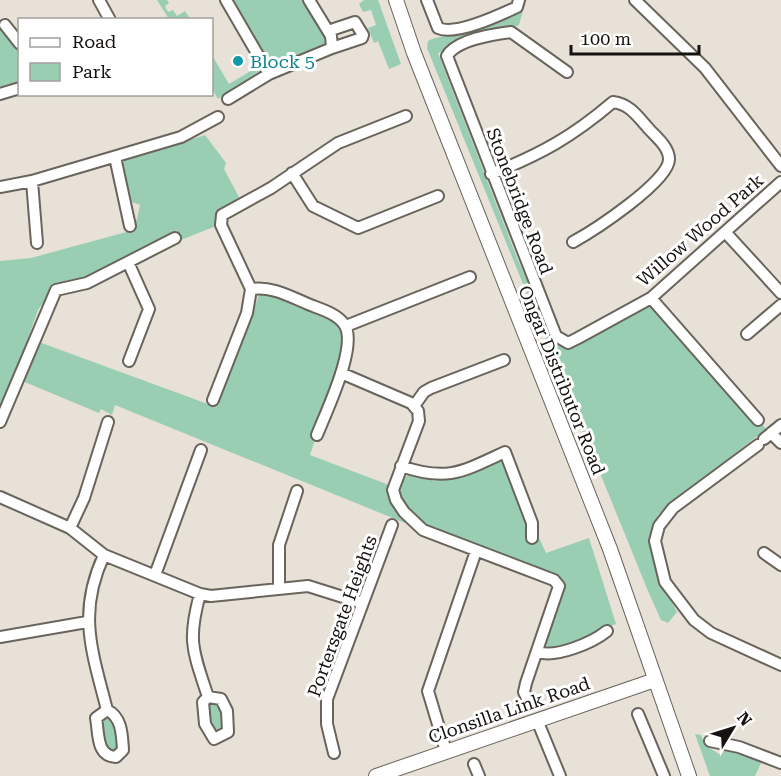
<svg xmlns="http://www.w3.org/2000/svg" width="781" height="776" font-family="'Roboto Serif',serif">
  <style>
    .green { fill: #9aceb3 }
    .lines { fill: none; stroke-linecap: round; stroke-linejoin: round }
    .street-casing { stroke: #69645c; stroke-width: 14 }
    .secondary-casing { stroke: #69645c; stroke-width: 16 }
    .street { stroke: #fff; stroke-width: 10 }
    .secondary { stroke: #fff; stroke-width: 14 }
    .culture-dot { fill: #0f9aa8; stroke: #fff; stroke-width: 2 }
    .labels { text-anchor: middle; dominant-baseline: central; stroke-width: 6; stroke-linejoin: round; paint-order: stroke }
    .culture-label { font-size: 18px; fill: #0d838f; stroke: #fff; text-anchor: start }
    .street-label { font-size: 18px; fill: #15120f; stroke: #fff }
  </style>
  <rect width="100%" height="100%" fill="#e7e1d7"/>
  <path class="green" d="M157,0h10l2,3 -4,3 3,6 5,-2 4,6 8,-5 5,8h-21z
    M230,0h74c6,15 17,26 23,41l-2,6 -53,20z
    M364,0h14l23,64 -12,5 -11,-28 -4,2 -6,-15 8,-3 -5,-15 -8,2 -4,-8z
    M524,6l-5,19 -81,28 79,205 36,81 10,7 90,-44 113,127 -108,86c-18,36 2,64 19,97l-9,11 -7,-3 -13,-29 -221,-543 1,-7 4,-2 46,-12z
    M0,24l20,26 -1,33 -19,5z
    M213,57l16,27 30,-18 1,5 -42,28 -6,-10z
    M205,135l21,28 -2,6 16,30 -23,13 -1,14 -35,14 -4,-10c-34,19 -81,51 -120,54l-19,26 -10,28 188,69 43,-112 11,-2 67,31 6,10 1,14 -34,107 87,33 12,-15 25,8 23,-4 43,-19 5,5 41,90 43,-15 27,86 -64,26 -6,-5 14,-46v-15l-7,-7 -153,-56 -285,-116 -3,10 -11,-6 -2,4 -84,-35 -15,31v-148l31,-3 99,-27 7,-12 3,-14 -8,-3 -10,-41z
    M208,697l13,2 7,33 -19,1z
    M108,716l5,2 5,32 -5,6c-8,-10 -12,-24 -11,-37z
    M695,734l6,1 4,10 14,9 7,-6 36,13 -7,15h-45z"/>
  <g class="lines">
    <defs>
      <path id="street" d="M99,0l11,20
        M226,0l43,74
        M427,0l11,28c17,8 62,-13 79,-21l2,-7
        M635,0l70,68 76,98
        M5,25l15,19
        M328,31l27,-9 8,13 -1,3 -30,10
        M567,72l-56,-40c-17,2 -55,8 -64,24l109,280 12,7 10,-5 73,-40 130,-116
        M0,94l20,-6
        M228,99l41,-25 63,-26 -1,-12 -22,-36
        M115,157l15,69
        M292,173l21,33 45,22 80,-32
        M491,174c50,-20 81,-37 122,-72 17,2 25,15 36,27 7,8 20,18 20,30 1,22 -76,72 -96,83
        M32,181l5,62
        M0,187l32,-6 149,-44 37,-20
        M726,233l55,60
        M128,262l21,47 -20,52
        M251,289c21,-3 38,7 57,15 12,5 28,9 36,20 15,20 -18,88 -27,111
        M651,298l107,122
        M346,326l124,-49
        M747,334l34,-29
        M341,373l70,30 7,8 1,10 -26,69 3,10 8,12 19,18 131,50 5,6 -33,97 -2,9 4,8
        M213,400l34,-87 4,-24 -30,-64 1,-10 49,-27 67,-45 68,-27
        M414,406l10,-14 7,-4 73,-28
        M0,422l56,-132 31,-7 88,-45
        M771,433l10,10
        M764,439l17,-14
        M758,445l-85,63 -14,18 -4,15 10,41 29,38 17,13 70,32
        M401,466c46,16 61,6 104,-14l27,71v15
        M0,497l70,31 34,27 96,39 11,2 97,-10 54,17
        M70,528l14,-30 24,-76
        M764,553l17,12
        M104,555c-27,58 -12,96 3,155 15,7 15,25 16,40l-7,7c-20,-1 -17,-23 -20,-39l11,-8
        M155,575l46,-125
        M279,587v-42l18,-54
        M200,594c-13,47 -7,57 8,103l-5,5 2,22 9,15 14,-7 -1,-21 -6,-12 -13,-2
        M0,637l87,-15
        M538,652c18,6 54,-9 69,-21
        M638,714l26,62
        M537,720l23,56
        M710,741l29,6 42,16
        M446,751l-18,-60 48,-140
        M334,753l-7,-29v-25l65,-174
        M474,764l5,12"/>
      <path id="secondary" d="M396,0l18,53 196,496 79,227
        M376,776l279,-96"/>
    </defs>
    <use href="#street" class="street-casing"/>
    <use href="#secondary" class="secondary-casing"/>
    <use href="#street" class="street"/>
    <use href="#secondary" class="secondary"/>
  </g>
  <circle class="culture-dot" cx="238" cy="61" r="6"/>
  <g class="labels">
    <g class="culture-label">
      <text x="250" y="61">Block 5</text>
    </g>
    <g class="street-label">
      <text transform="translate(520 201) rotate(69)">Stonebridge Road</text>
      <text transform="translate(700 230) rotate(-41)">Willow Wood Park</text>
      <text transform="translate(562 380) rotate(68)">Ongar Distributor Road</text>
      <text transform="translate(342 616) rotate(-70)">Portersgate Heights</text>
      <text transform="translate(509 710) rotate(-19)">Clonsilla Link Road</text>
    </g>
  </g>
  <rect x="18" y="18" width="195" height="78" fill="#ffffff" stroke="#a1a09f" stroke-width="1.5"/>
  <rect x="30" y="38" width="30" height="9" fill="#ffffff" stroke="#a1a09f" stroke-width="1.5"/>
  <text x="72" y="48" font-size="18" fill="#15120f">Road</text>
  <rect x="30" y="63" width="30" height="18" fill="#9aceb3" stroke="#a1a09f" stroke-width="1.5"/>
  <text x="72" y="78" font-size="18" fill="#15120f">Park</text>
  <g transform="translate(733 728) rotate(52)" stroke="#ffffff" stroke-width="4.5" paint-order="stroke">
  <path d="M0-4.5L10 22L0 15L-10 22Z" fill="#15120f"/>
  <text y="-9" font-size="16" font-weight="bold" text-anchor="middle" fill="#15120f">N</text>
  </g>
  <path d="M571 45v9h128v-9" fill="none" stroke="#15120f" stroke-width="3"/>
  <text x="580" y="45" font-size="18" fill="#15120f" stroke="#ffffff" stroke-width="4.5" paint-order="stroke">100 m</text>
</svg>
